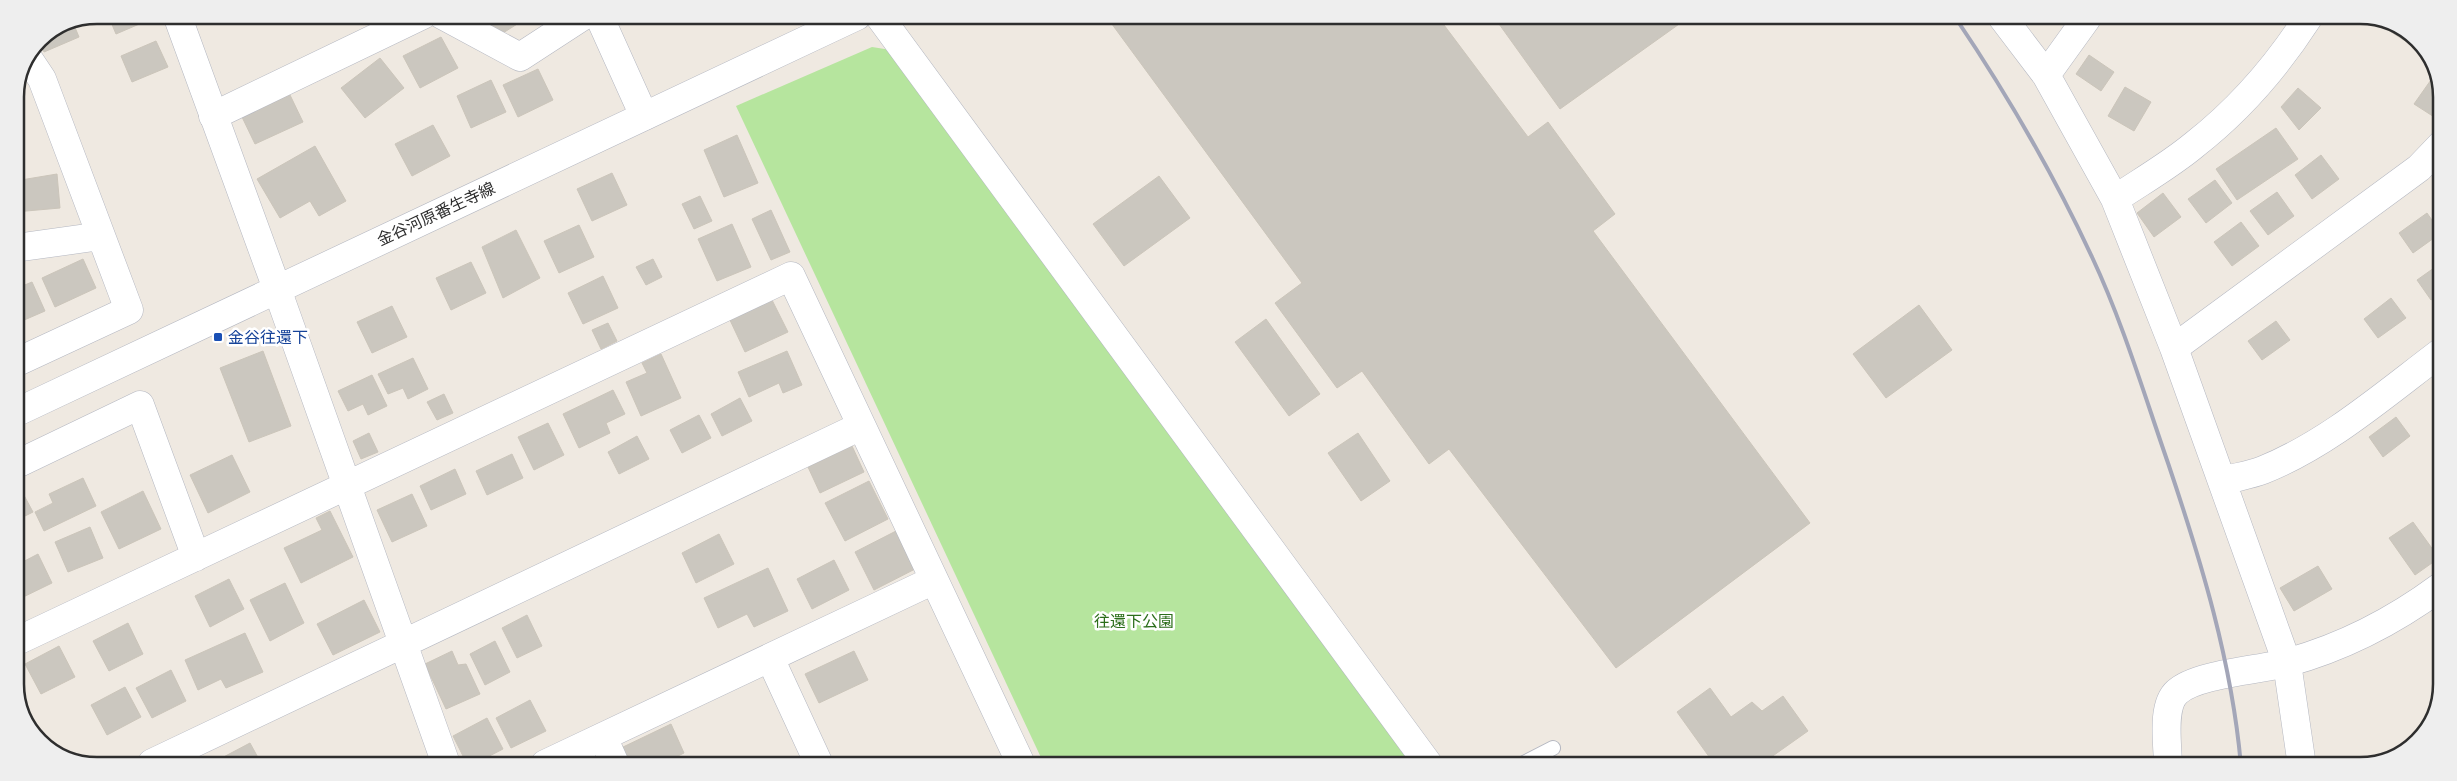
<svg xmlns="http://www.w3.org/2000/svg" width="2457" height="781" font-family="'Space Grotesk','Noto Sans JP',sans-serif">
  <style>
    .green { fill: #b6e59e }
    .building { fill: #cbc7bf; stroke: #cbc5ba }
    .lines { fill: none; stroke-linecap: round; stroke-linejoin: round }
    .lane-casing { stroke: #b4b7c1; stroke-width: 16 }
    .street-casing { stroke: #b4b7c1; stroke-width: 29 }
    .secondary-casing { stroke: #b4b7c1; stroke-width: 29 }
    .lane { stroke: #fff; stroke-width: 14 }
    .street { stroke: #fff; stroke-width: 28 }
    .secondary { stroke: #fff; stroke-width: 28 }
    .rail { stroke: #a3a6b8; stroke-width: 4 }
    .transit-dot { fill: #1a4fb4; stroke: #fff; stroke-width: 2 }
    .labels { text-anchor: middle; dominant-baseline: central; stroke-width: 5; stroke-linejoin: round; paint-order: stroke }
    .street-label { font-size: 16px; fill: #2e2e2e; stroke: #fff }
    .transit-label { font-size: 16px; fill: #164399; stroke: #fff; text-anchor: start }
    .park-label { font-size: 16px; fill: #2c6e1b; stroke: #fff }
    .rim { fill: none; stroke: #2e2e2e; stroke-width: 2.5 }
  </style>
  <rect width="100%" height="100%" fill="#efe9e1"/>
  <path class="green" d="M872,47l19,3 524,715 -371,-1 -308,-658z"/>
  <path class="building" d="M108,15h41l2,4 -35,15z
    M481,15l49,1 -35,22z
    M536,16h12l-9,5z
    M1106,16l332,1 90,120 20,-15 67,92 -22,17 217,292 -194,145 -167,-219 -20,15 -67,-93 -25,17 -62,-85 27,-20z
    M1494,17h195l-129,92z
    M2363,18h12l-4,5z
    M2388,22l25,17 -3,5 -25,-16z
    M74,25l5,12 -35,15 -5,-13z
    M441,37l17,31 -38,20 -17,-32z
    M156,41l12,26 -36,15 -11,-26z
    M2089,55l25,17 -13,19 -25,-17z
    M380,58l24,30 -39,30 -24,-30z
    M538,69l15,31 -35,17 -15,-32z
    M2433,77l4,2 5,12v31l-28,-18z
    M491,80l15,32 -35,16 -14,-32z
    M2125,87l26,15 -17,29 -26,-15z
    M2298,88l23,20 -22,22 -18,-23z
    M290,95l13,27 -48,22 -13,-27z
    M433,125l17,31 -38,20 -17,-32z
    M2276,128l22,31 -61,41 -21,-31z
    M737,135l21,48 -34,14 -20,-47z
    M315,146l31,55 -27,15 -9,-15 -30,17 -23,-39z
    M2321,155l18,24 -27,20 -17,-24z
    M612,173l15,32 -35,16 -15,-32z
    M57,174l3,34 -45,4v-31z
    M1159,176l31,42 -66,48 -31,-42z
    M2215,180l17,23 -26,20 -18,-24z
    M2277,192l17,24 -26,19 -18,-24z
    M2163,193l18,24 -27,20 -17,-24z
    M700,196l12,25 -18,8 -12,-25z
    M2441,197v10l-5,-7z
    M771,210l19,42 -19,8 -19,-41z
    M2427,213l14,20 -28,20 -14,-20z
    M2241,222l18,24 -27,20 -18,-24z
    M732,224l19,43 -34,14 -19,-42z
    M579,225l15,32 -35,16 -15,-32z
    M516,230l24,48 -37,20 -21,-51z
    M83,259l13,29 -41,19 -13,-29z
    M653,259l9,18 -16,8 -10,-18z
    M471,262l15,31 -35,17 -15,-32z
    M2441,263v30l-10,7 -14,-20z
    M603,276l15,32 -35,16 -15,-31z
    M32,282l13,29 -30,13v-35z
    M771,298l17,34 -43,20 -16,-34z
    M2391,298l15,20 -28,20 -14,-19z
    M1919,305l33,45 -66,48 -33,-44z
    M392,306l15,31 -35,16 -15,-31z
    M1266,319l54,75 -31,22 -54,-74z
    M2276,321l14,19 -28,20 -14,-19z
    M608,323l9,18 -16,8 -9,-19z
    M263,351l28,75 -42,16 -29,-74z
    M787,351l15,34 -19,8 -4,-10 -30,14 -11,-25z
    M661,354l20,44 -40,18 -15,-34 21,-9 -5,-10z
    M413,358l15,31 -20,10 -5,-11 -15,6 -10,-20z
    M372,375l15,31 -19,9 -5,-11 -15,7 -10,-20z
    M613,390l12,24 -19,9 4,10 -31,15 -16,-34z
    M444,394l9,19 -16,7 -10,-18z
    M740,398l12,23 -30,15 -11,-22z
    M699,415l12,23 -29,15 -12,-23z
    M2396,417l14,19 -27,21 -14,-20z
    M548,423l16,32 -30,15 -16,-33z
    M369,433l9,19 -17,7 -8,-18z
    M1358,433l32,48 -29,20 -33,-48z
    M637,436l12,23 -30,15 -11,-22z
    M852,446l12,26 -44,21 -12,-26z
    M512,454l11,24 -36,17 -11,-24z
    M232,455l18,37 -42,21 -18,-38z
    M455,469l11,25 -35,16 -11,-24z
    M83,478l13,28 -52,25 -9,-19 18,-9 -4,-9z
    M869,481l19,38 -43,22 -20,-38z
    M19,486l14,26 -18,9v-33z
    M143,491l18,38 -42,20 -18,-37z
    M412,494l15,32 -35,16 -15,-32z
    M330,511l23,46 -52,26 -17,-35 38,-18 -6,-12z
    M2413,522l26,36 -24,17 -26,-37z
    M90,527l13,31 -35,14 -13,-30z
    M898,530l19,38 -43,22 -19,-38z
    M719,534l15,30 -38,19 -14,-30z
    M38,554l14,29 -37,18v-35z
    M834,560l15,30 -37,19 -15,-30z
    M2318,566l14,23 -38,22 -14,-23z
    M768,568l20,43 -34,16 -7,-13 -29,14 -14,-30z
    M229,579l15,30 -34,18 -15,-31z
    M285,583l19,40 -34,18 -20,-41z
    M364,600l16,32 -47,23 -16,-31z
    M527,615l15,31 -25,12 -15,-30z
    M128,623l15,31 -34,17 -16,-30z
    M245,633l18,39 -37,16 -5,-9 -23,11 -13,-30z
    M495,641l15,31 -25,13 -15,-31z
    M59,646l16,31 -34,17 -16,-30z
    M452,651l6,14 8,-1 14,30 -34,15 -21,-45z
    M854,651l14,29 -49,23 -14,-29z
    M171,670l15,31 -34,17 -16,-30z
    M125,687l16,30 -34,18 -16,-30z
    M1710,688l21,29 21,-15 10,9 21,-15 25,35 -48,34h-45l-38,-53z
    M530,700l16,31 -35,17 -15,-30z
    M487,718l16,31 -29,15h-7l-14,-28z
    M671,724l13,29 -22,11h-33l-8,-16z
    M250,743l11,20h-44l-1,-2z"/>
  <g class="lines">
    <defs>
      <path id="lane" d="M1520,765l33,-17"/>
      <path id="street" d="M442,15l78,42 63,-41
        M599,16l45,100
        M2002,17l44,58 69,124 59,149 113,315 15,103
        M2046,75l41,-57
        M213,116l210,-101
        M2115,199c27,-18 55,-34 79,-54 45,-35 83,-79 114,-127
        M15,248l86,-12
        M277,289l169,475
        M2174,348l245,-180 23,-24
        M15,363l114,-53 -87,-231 -12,-18
        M15,465l125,-60 56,152
        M2222,481c14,-4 28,-6 41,-11 65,-26 122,-76 178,-118
        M15,642l776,-366 230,488
        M770,658l49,106
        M603,737l12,27
        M152,763l709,-337
        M545,764l389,-184"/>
      <path id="secondary" d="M177,15l100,274
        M879,16l550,749
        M15,413l842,-397
        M2168,766c0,-20 -7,-60 9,-74 19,-18 82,-22 109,-29 55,-15 108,-42 154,-76"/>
    </defs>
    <use href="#lane" class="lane-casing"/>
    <use href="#street" class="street-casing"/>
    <use href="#secondary" class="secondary-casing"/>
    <use href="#lane" class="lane"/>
    <use href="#street" class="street"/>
    <use href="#secondary" class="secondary"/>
    <path class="rail" d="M1955,17c52,77 98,156 137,240 31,66 52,137 76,206 33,98 64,199 73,303"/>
  </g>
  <rect class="transit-dot" x="213" y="332" width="10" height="10" rx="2.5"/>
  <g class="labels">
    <g class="street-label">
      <text transform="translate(436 214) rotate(-25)">金谷河原番生寺線</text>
    </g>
    <g class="transit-label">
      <text x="228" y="337">金谷往還下</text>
    </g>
    <g class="park-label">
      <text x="1134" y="621">往還下公園</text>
    </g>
  </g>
  <path d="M0 0H2457V781H0ZM97 24H2360A73 73 0 0 1 2433 97V684A73 73 0 0 1 2360 757H97A73 73 0 0 1 24 684V97A73 73 0 0 1 97 24Z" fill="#eee" fill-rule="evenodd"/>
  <path class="rim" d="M97 24H2360A73 73 0 0 1 2433 97V684A73 73 0 0 1 2360 757H97A73 73 0 0 1 24 684V97A73 73 0 0 1 97 24Z"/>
</svg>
